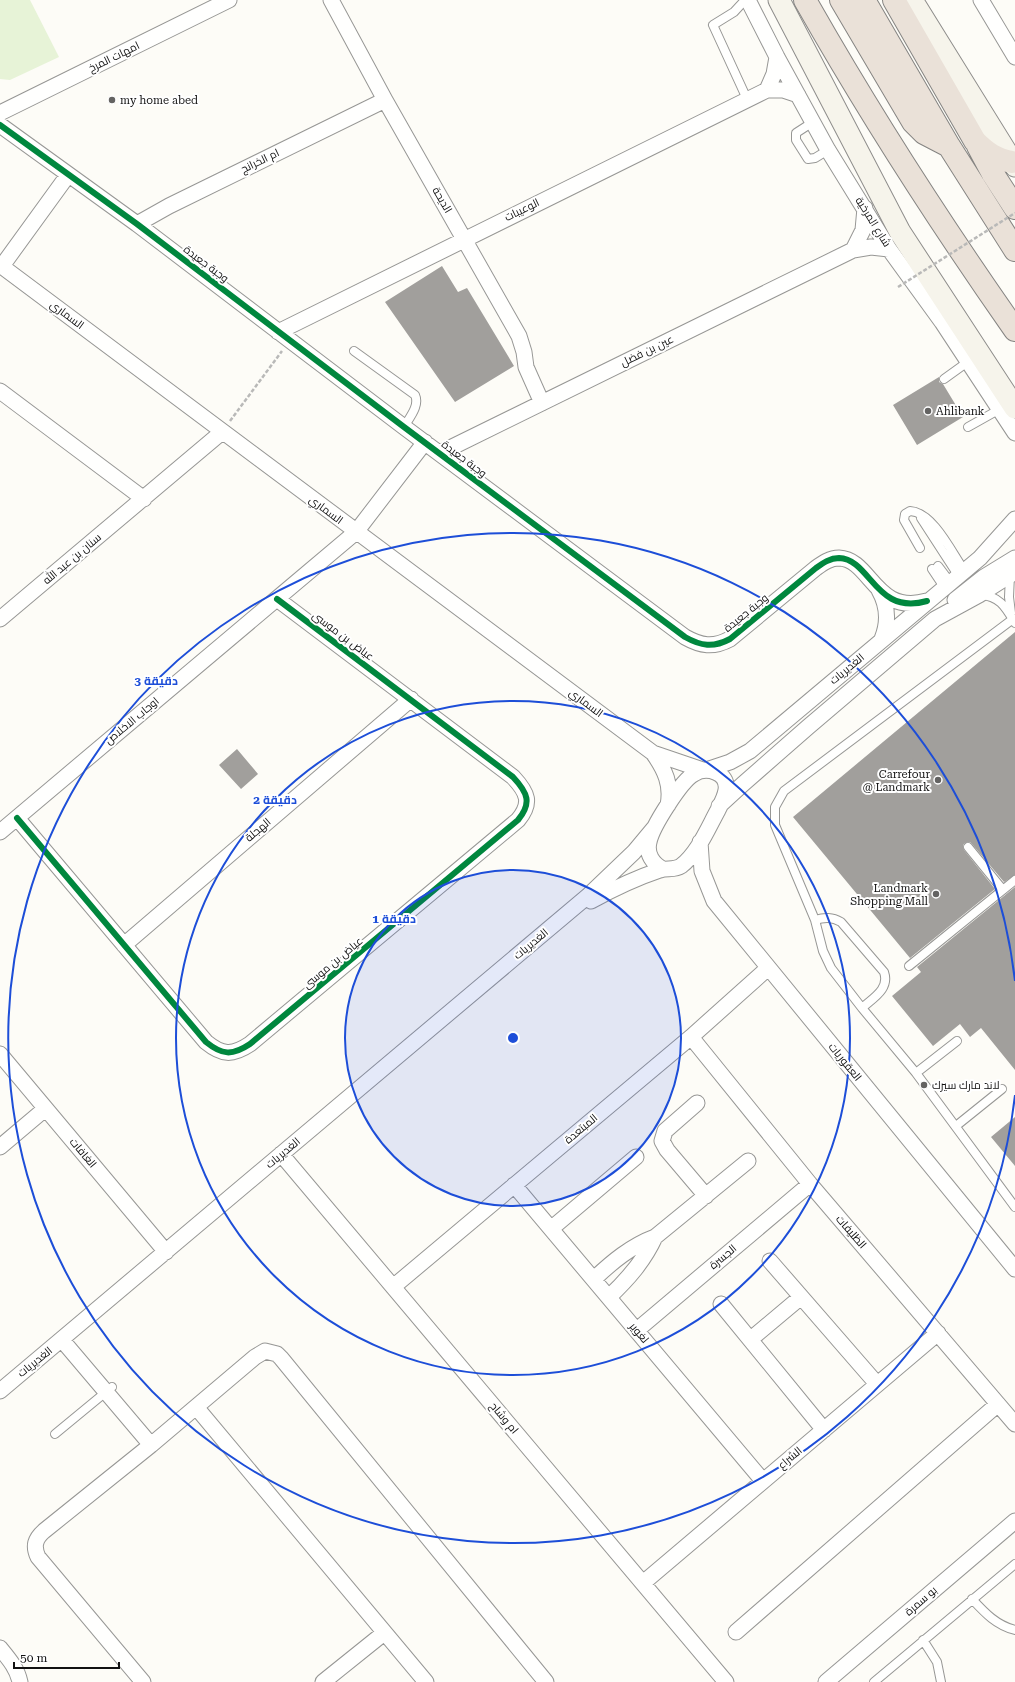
<svg xmlns="http://www.w3.org/2000/svg" width="1015" height="1682" font-family="'Roboto Serif',Cairo,serif">
  <style>
    .green { fill: #e7f3d7 }
    .building { fill: #a19f9c }
    .lines { fill: none; stroke-linecap: round; stroke-linejoin: round }
    .lane-casing { stroke: #979795; stroke-width: 10 }
    .street-casing { stroke: #979795; stroke-width: 17 }
    .secondary-casing { stroke: #8e8d8b; stroke-width: 23 }
    .highway-casing { stroke: #858482; stroke-width: 24 }
    .path { stroke: #b9b9b8; stroke-width: 2.5; stroke-dasharray: 4 2; stroke-linecap: butt }
    .lane { stroke: #fffffe; stroke-width: 8 }
    .street { stroke: #fffffe; stroke-width: 15 }
    .secondary { stroke: #f6f4eb; stroke-width: 21 }
    .highway { stroke: #eae1d8; stroke-width: 22 }
    .path-bridge { stroke: #b9b9b8; stroke-width: 2.5; stroke-dasharray: 4 2; stroke-linecap: butt }
    .cycleway-casing { stroke: #fff; stroke-width: 8 }
    .cycleway { stroke: #00873e; stroke-width: 6 }
    .ring { fill: none; stroke: #1d4ed8; stroke-width: 2 }
    .poi-dot { fill: #646362; stroke: #fff; stroke-width: 1.5 }
    .labels { text-anchor: middle; dominant-baseline: central; stroke-width: 4; stroke-linejoin: round; paint-order: stroke }
    .street-label { font-size: 11px; fill: #111; stroke: #fff }
    .poi-label { font-size: 11px; fill: #111; stroke: #fff; text-anchor: start }
    .centre { fill: #1d4ed8; stroke: #fff; stroke-width: 2 }
    .ring-label { font-size: 12px; text-anchor: middle; font-weight: bold; fill: #1d4ed8; stroke: #fff; stroke-width: 4; stroke-linejoin: round; paint-order: stroke }
  </style>
  <rect width="100%" height="100%" fill="#fdfcf7"/>
  <path class="green" d="M0,0h30l29,57 -49,23 -10,-1z"/>
  <path class="building" d="M442,266l16,26 9,-4 47,78 -59,36 -70,-100z
    M939,377v5l4,2 20,33 -46,28 -24,-40z
    M1015,632v243l-11,7 -32,-38 -2,-2 -5,1 -2,2 1,5 31,39 -85,69 -117,-141z
    M237,749l21,25 -17,15 -22,-24z
    M1015,887v183l-34,-42 -11,9 -10,-13 -27,22 -41,-50 29,-24 -4,-5z
    M1015,1117v49l-24,-29z"/>
  <g class="lines">
    <defs>
      <path id="lane" d="M745,0l-11,12 -21,13 34,74
        M813,122l-17,11v7l12,19 7,-1 13,-8
        M354,351l61,44c5,11 -6,23 -11,32
        M944,379l25,-18
        M968,427l32,-18
        M921,518l37,57
        M920,548l-16,-28 1,-6 5,-3c23,1 42,42 54,59
        M938,566l12,16
        M932,569l12,18
        M1010,575l-1,22 2,16
        M981,595c19,1 25,13 34,28
        M1013,619l-229,172 -9,16v18l40,95 8,31 8,17 31,40 54,65 99,134
        M968,847l35,43
        M815,920c10,-3 17,-3 26,2l43,50c6,17 -11,26 -22,36
        M909,966l106,-86
        M916,1073l41,-32
        M956,1126l46,-37
        M55,1434l57,-47
        M972,1599c13,14 24,26 43,31
        M923,1640l14,22 4,20
        M874,1682l141,-118"/>
      <path id="street" d="M331,0l54,100 134,236 5,16 2,15 16,36
        M748,0l29,57 51,93 61,99 53,73 73,111
        M981,0l34,57
        M767,90l7,-16 3,-17
        M0,113l229,-113
        M0,125l137,99 267,203 281,210c16,9 28,11 45,2l86,-71c7,-5 14,-10 23,-10 32,1 36,58 88,43
        M137,224l32,-18 216,-106
        M853,250l10,-20 2,-22
        M0,265l653,488 50,17
        M2,266l66,-91
        M278,332l489,-242h16l15,5
        M0,391l144,108
        M440,453l413,-203 18,-3 18,2
        M879,590c9,16 10,32 3,49
        M955,600l29,-23 31,-19
        M0,619l222,-187
        M653,753c12,17 19,32 15,52
        M709,769l21,-7 20,-11 230,-193 35,-39
        M719,806l24,-22 65,-57 127,-108 44,-24 36,-23
        M17,818l189,224c16,13 26,14 44,2l268,-224c14,-17 10,-27 -5,-43l-236,-178
        M0,832l356,-300 69,-90
        M700,842l2,29 12,30 301,368
        M591,901c22,-12 45,-23 69,-31 7,-2 15,0 21,-4 17,-13 27,-38 37,-56 3,-6 7,-13 8,-20 3,-18 -20,-24 -32,-16 -13,7 -42,53 -45,68 -3,12 4,22 14,27
        M124,945l287,-246
        M691,1037l119,147 205,240
        M0,1054l166,198
        M697,1103l-32,28 -3,10 5,9 39,46
        M0,1147l45,-38
        M281,1154l445,528
        M514,1185l249,296
        M552,1228l84,-71
        M770,1261l107,123
        M594,1279c18,-17 37,-33 61,-42l93,-76
        M393,1287l298,-250 77,-69
        M609,1297c19,-18 35,-36 46,-60
        M721,1304l103,126
        M637,1330l173,-146
        M751,1339l50,-42
        M62,1340l89,105
        M0,1391l589,-496 45,-43 20,-24
        M196,1407l230,275
        M643,1583l295,-250
        M736,1632l262,-228
        M0,1648c9,11 17,20 20,34
        M143,1682l-105,-125c-5,-11 -3,-18 6,-26l107,-86 104,-88 10,-6 12,3 4,4 265,324
        M323,1682l61,-49
        M826,1682l189,-161"/>
      <path id="secondary" d="M779,0l121,232 115,176
        M912,0l103,166"/>
      <path id="highway" d="M805,0c64,113 135,223 210,330
        M841,0l72,122 11,11 25,13
        M864,0l85,146 66,104
        M894,0l81,141c12,12 21,18 37,21
        M978,146l15,28 22,34"/>
    </defs>
    <use href="#lane" class="lane-casing"/>
    <use href="#street" class="street-casing"/>
    <use href="#secondary" class="secondary-casing"/>
    <use href="#highway" class="highway-casing"/>
    <path class="path" d="M230,421l52,-70"/>
    <use href="#lane" class="lane"/>
    <use href="#street" class="street"/>
    <use href="#secondary" class="secondary"/>
    <use href="#highway" class="highway"/>
    <path class="path-bridge" d="M898,287l117,-74"/>
    <defs>
      <path id="cycleway" d="M0,125l137,99 267,203 281,210c16,9 28,11 45,2l86,-71c7,-5 14,-10 23,-10 32,1 36,58 88,43
        M17,818l189,224c16,13 26,14 44,2l268,-224c14,-17 10,-27 -5,-43l-236,-178"/>
    </defs>
    <use href="#cycleway" class="cycleway-casing"/>
    <use href="#cycleway" class="cycleway"/>
  </g>
  <circle cx="513" cy="1038" r="168" fill="#1d4ed8" fill-opacity=".12"/>
  <g class="ring">
    <circle cx="513" cy="1038" r="168"/>
    <circle cx="513" cy="1038" r="337"/>
    <path d="M1015 1095A505 505 0 1 1 1015 981"/>
  </g>
  <g class="poi-dot">
    <circle cx="112" cy="100" r="4"/>
    <circle cx="928" cy="411" r="4"/>
    <circle cx="938" cy="780" r="4"/>
    <circle cx="936" cy="894" r="4"/>
    <circle cx="924" cy="1085" r="4"/>
  </g>
  <g class="labels">
    <g class="street-label">
      <text transform="translate(114 57) rotate(-26)">امهات المرخ</text>
      <text transform="translate(260 161) rotate(-26)">ام الخرانج</text>
      <text transform="translate(442 200) rotate(60)">الديحة</text>
      <text transform="translate(522 210) rotate(-26)">الوعيبات</text>
      <text transform="translate(873 222) rotate(58)">شارع المرخية</text>
      <text transform="translate(206 264) rotate(37)">وجبة جعيدة</text>
      <text transform="translate(67 315) rotate(37)">السماري</text>
      <text transform="translate(647 351) rotate(-26)">عين بن فضل</text>
      <text transform="translate(464 459) rotate(37)">وجبة جعيدة</text>
      <text transform="translate(326 510) rotate(37)">السماري</text>
      <text transform="translate(72 559) rotate(-40)">سنان بن عبد الله</text>
      <text transform="translate(746 613) rotate(-39)">وجبة جعيدة</text>
      <text transform="translate(343 636) rotate(37)">عياض بن موسى</text>
      <text transform="translate(847 669) rotate(-40)">الغديريات</text>
      <text transform="translate(586 703) rotate(37)">السماري</text>
      <text transform="translate(132 721) rotate(-40)">اوجاب الاخلاص</text>
      <text transform="translate(258 830) rotate(-40)">الهجلة</text>
      <text transform="translate(531 944) rotate(-40)">الغديريات</text>
      <text transform="translate(333 963) rotate(-40)">عياض بن موسى</text>
      <text transform="translate(845 1062) rotate(51)">العقوريات</text>
      <text transform="translate(581 1129) rotate(-40)">المبتعدة</text>
      <text transform="translate(83 1153) rotate(50)">الغافات</text>
      <text transform="translate(283 1153) rotate(-40)">الغديريات</text>
      <text transform="translate(851 1232) rotate(49)">الظليفات</text>
      <text transform="translate(723 1257) rotate(-40)">الجسرة</text>
      <text transform="translate(639 1333) rotate(50)">لغوير</text>
      <text transform="translate(35 1362) rotate(-39)">الغديريات</text>
      <text transform="translate(504 1418) rotate(50)">ام وشاح</text>
      <text transform="translate(790 1458) rotate(-40)">الشراع</text>
      <text transform="translate(921 1601) rotate(-41)">بو سمرة</text>
    </g>
    <g class="poi-label">
      <text x="120" y="100">my home abed</text>
      <text x="936" y="411">Ahlibank</text>
      <text x="930" y="774" text-anchor="end">Carrefour<tspan x="930" dy="13">@ Landmark</tspan></text>
      <text x="928" y="888" text-anchor="end">Landmark<tspan x="928" dy="13">Shopping Mall</tspan></text>
      <text x="932" y="1085">لاند مارك سيرك</text>
    </g>
  </g>
  <circle cx="513" cy="1038" r="6" class="centre"/>
  <g class="ring-label">
    <text x="156" y="685">3 دقيقة</text>
    <text x="275" y="804">2 دقيقة</text>
    <text x="394" y="923">1 دقيقة</text>
  </g>
  <path d="M14 1662v6h105v-6" fill="none" stroke="#111111" stroke-width="2"/>
  <text x="20" y="1662" font-size="12" fill="#111111" stroke="#ffffff" stroke-width="3" paint-order="stroke">50 m</text>
</svg>
